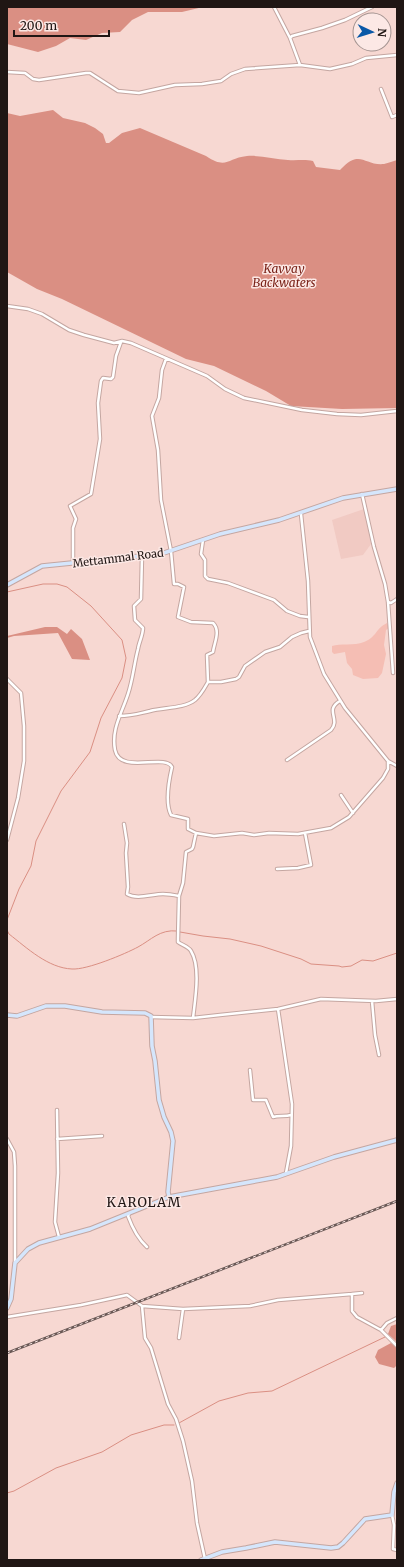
<svg xmlns="http://www.w3.org/2000/svg" width="404" height="1567" font-family="Merriweather,serif">
  <style>
    .built { fill: #f1cac3 }
    .green { fill: #f5beb4 }
    .water { fill: #da8f83 }
    .lines { fill: none; stroke-linecap: round; stroke-linejoin: round }
    .stream { stroke: #da8f83; stroke-width: 1 }
    .minor-casing { stroke: #c4a6a1; stroke-width: 4.5 }
    .secondary-casing { stroke: #c4a6a1; stroke-width: 5.5 }
    .minor { stroke: #fff; stroke-width: 2.5 }
    .secondary { stroke: #d5e6fc; stroke-width: 3.5 }
    .rail-casing { stroke: #695855; stroke-width: 2.5 }
    .rail { stroke: #fce8e5; stroke-width: 1; stroke-dasharray: 3; stroke-linecap: butt }
    .labels { text-anchor: middle; dominant-baseline: central; stroke-width: 3; stroke-linejoin: round; paint-order: stroke }
    .street-label { font-size: 11px; fill: #201614; stroke: #fce8e5 }
    .water-label { font-size: 12px; font-style: italic; fill: #792117; stroke: #fce8e5 }
    .quarter-label { font-size: 13px; letter-spacing: 1px; fill: #201614; stroke: #fce8e5 }
  </style>
  <rect width="100%" height="100%" fill="#f7d8d2"/>
  <path class="built" d="M364,509l7,35 -8,11 -22,4 -9,-39z"/>
  <path class="green" d="M387,623l2,5 -3,2 -2,15 2,9 -4,19 -4,5 -15,1 -10,-4 -1,-6 -5,-6 -2,-11 -11,2 -2,-2v-6c8,-3 22,0 32,-4 13,-5 11,-13 23,-19z"/>
  <path class="water" d="M7,7h196l-21,5h-34l-16,8 -12,12 -18,1 -16,7 -16,-2 -14,8 -18,6 -31,-8z
    M53,110l10,8 22,5 10,5 8,6 3,9h3l13,-10 18,-5 66,28c21,14 21,2 41,0 13,-1 28,3 41,4 8,1 16,-1 25,1l3,6 24,3c20,-22 24,-4 44,-6 5,-1 9,-3 13,-4v248l-55,1 -51,-3 -25,-15 -52,-25 -28,-7 -124,-60 -25,-10 -30,-17v-159l13,3z
    M45,627h12l10,7 4,-5 11,10 8,21 -18,-1 -14,-26 -44,3 -7,2v-2z
    M397,1324v18l-9,-8 3,-8z
    M391,1343l6,5v17l-3,3 -15,-4 -4,-7 3,-7z"/>
  <g class="lines">
    <path class="stream" d="M7,592l36,-8h14l10,3 24,19 31,34 4,18 -4,20 -21,40 -11,34 -29,39 -25,50 -5,25 -12,23 -12,31
      M7,930l2,4c18,14 39,34 63,35 15,1 53,-15 66,-22 13,-7 22,-18 39,-16
      M180,932l23,4 27,3 31,7 40,13 10,5 28,2 3,1 9,-1 11,-6 11,1 24,-8
      M179,1423l40,-22 29,-8 24,-2 113,-54
      M7,1493l7,-2 42,-23 46,-16 29,-17 33,-10h10"/>
    <defs>
      <path id="minor" d="M274,7l16,31
        M300,65l-10,-27 2,-2 30,-8 23,-8 27,-13
        M7,72l18,1 8,6 6,1 47,-7h4l28,18 21,2 36,-8 27,-1 19,-3 10,-7 14,-5 55,-4 30,4 22,-5 14,-6 31,-3
        M381,89l11,28 5,-2
        M7,306l21,3 14,5 27,16 15,5 30,8 8,-2 9,2 76,33 18,13 19,9 58,12 35,4 24,1 36,-4
        M166,359l-4,11 -3,28 -7,18 6,34 3,50 10,51 3,33h4l6,3 -6,30 13,5 22,1c8,8 1,20 0,29l-6,3 1,27h13l15,-3 3,-2 6,-11 20,-14 15,-5 12,-10 9,-4 8,-2
        M362,494l12,53 11,37 3,18 3,1 6,-4
        M301,514l7,67 2,56 14,37 21,34 43,53 9,5
        M203,540l-2,14 4,6v16l3,3 20,4 46,17 13,11 13,5 8,1
        M142,556l-1,43 -7,7 1,14 8,8c0,7 -4,14 -5,21 -4,15 -5,30 -10,45 -6,19 -17,35 -13,56 5,25 50,3 57,17 -3,13 -7,36 -1,48l17,4v10l8,4
        M73,563v-35l3,-9 -6,-13 21,-12 9,-55 -2,-36 3,-22 2,-3 8,1 2,-2 3,-21 5,-14
        M388,602l5,71
        M7,679l14,14 3,33v35l-6,37 -11,42
        M119,716c13,0 18,-2 31,-5 14,-4 33,-2 45,-11 6,-5 9,-11 13,-18
        M287,760l44,-30c10,-11 -7,-20 9,-29
        M341,795l12,18
        M124,824l3,19 -1,10 2,34 -1,7c10,6 25,0 36,0 5,0 11,1 16,2
        M277,869l21,-1 13,-3 -6,-32
        M372,1001l3,34 4,20
        M278,1009l14,95 -1,42 -5,27
        M151,1017l42,1 27,-3 58,-6 43,-10 55,2 21,-2
        M193,1018c2,-18 8,-51 -2,-67 -2,-4 -9,-6 -13,-9v-3l1,-43 4,-13 3,-31 6,-3 1,-2 3,-14 18,3 28,-3 12,2 15,-2 29,1 33,-6 18,-11 34,-39 5,-9v-8
        M250,1070l3,30h13l7,17c6,-2 12,0 18,-2
        M57,1110l1,63 -3,49 4,15
        M7,1139l7,13 1,14v96
        M57,1139l45,-3
        M129,1214l-1,2c4,11 10,23 19,31
        M352,1294l10,-1
        M142,1306l3,32 6,10 17,56 8,15 7,22 9,40 5,42 8,36
        M7,1317l74,-12 46,-10 15,11 41,3 67,-3 28,-6 74,-6v17l5,6 24,13 16,16
        M381,1330l6,-7 10,-5
        M179,1338l4,-29
        M392,1515l2,10 -1,24 4,1"/>
      <path id="secondary" d="M7,585l35,-19 119,-12 59,-20 59,-14 64,-22 54,-9
        M7,1015l10,1 29,-10h19l37,6 43,1 6,3 1,30 3,15 4,39 5,17 7,15 2,9 -5,51 1,5
        M7,1308l4,-9 4,-36 13,-14 11,-6 51,-14 79,-32 108,-20 57,-20 63,-17
        M201,1560l21,-8 24,-4 29,-6 56,6 7,-1 5,-4 22,-24 27,-4 2,-23 3,-9"/>
    </defs>
    <use href="#minor" class="minor-casing"/>
    <use href="#secondary" class="secondary-casing"/>
    <use href="#minor" class="minor"/>
    <use href="#secondary" class="secondary"/>
    <defs>
      <path id="rail" d="M7,1353l390,-152"/>
    </defs>
    <use href="#rail" class="rail-casing"/>
    <use href="#rail" class="rail"/>
  </g>
  <g class="labels">
    <g class="street-label">
      <text transform="translate(118 558) rotate(-7)">Mettammal Road</text>
    </g>
    <g class="water-label">
      <text x="284" y="268">Kavvay<tspan x="284" dy="14">Backwaters</tspan></text>
    </g>
    <g class="quarter-label">
      <text x="144" y="1202">KAROLAM</text>
    </g>
  </g>
  <rect width="404" height="1567" fill="none" stroke="#201614" stroke-width="16"/>
  <g transform="translate(372 32) rotate(94)"><circle r="19" fill="#fce8e5" stroke="#a49491"/>
  <path d="M0-3L7 15L0 10L-7 15Z" fill="#0a58a7"/>
  <text y="-6" font-size="11" font-weight="bold" text-anchor="middle" fill="#201614">N</text>
  </g>
  <path d="M14 30v6h95v-6" fill="none" stroke="#201614" stroke-width="2"/>
  <text x="20" y="30" font-size="12" fill="#201614" stroke="#fce8e5" stroke-width="3" paint-order="stroke">200 m</text>
</svg>
